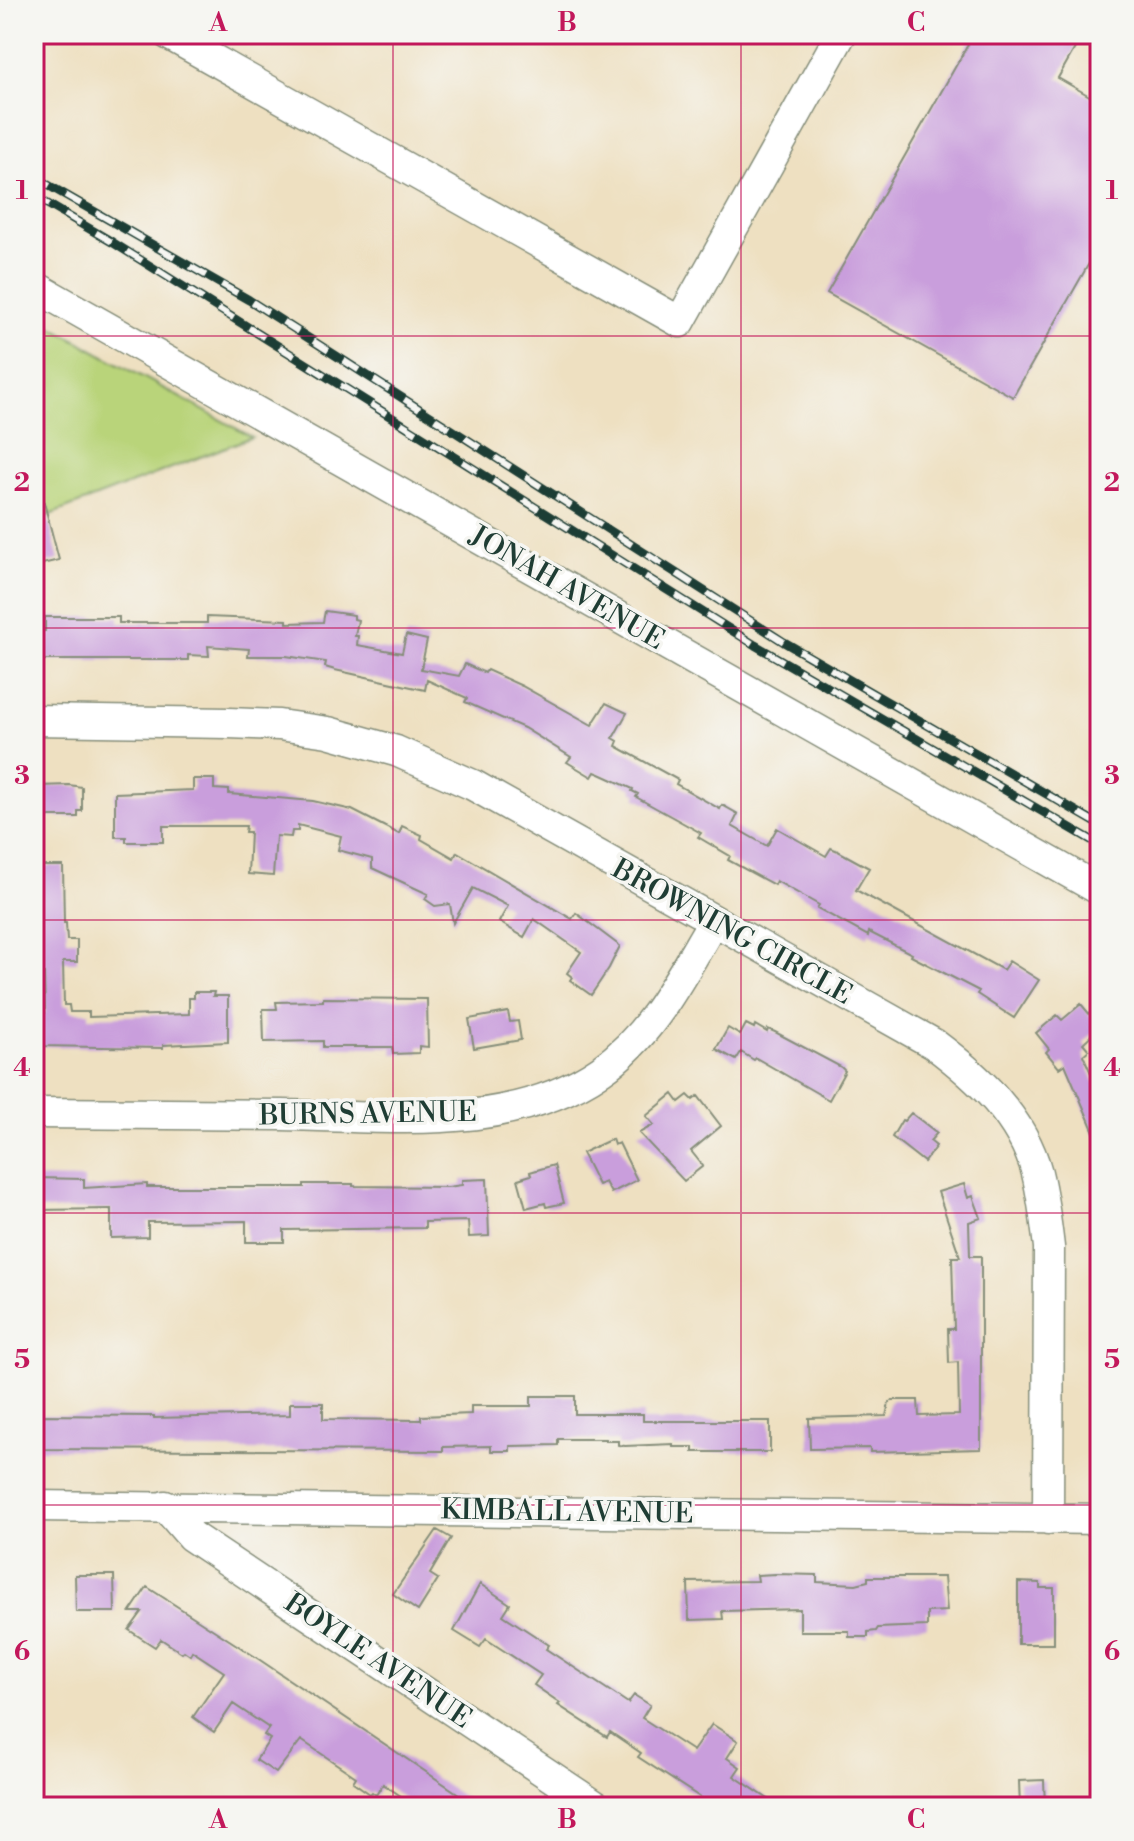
<svg xmlns="http://www.w3.org/2000/svg" width="1134" height="1841" font-family="'Libre Bodoni',serif">
  <style>
    .green { fill: #b9d47a; stroke: #6c8857; stroke-width: 2 }
    .building { fill: #c99edc }
    .lines { fill: none; stroke-linecap: round; stroke-linejoin: round }
    .minor-casing { stroke: #868e7a; stroke-width: 33 }
    .minor { stroke: #fff; stroke-width: 30 }
    .rail-casing { stroke: #1f3d34; stroke-width: 9 }
    .rail { stroke: #f6f6f2; stroke-width: 6; stroke-dasharray: 18; stroke-linecap: butt }
    .grid { fill: none; stroke: #c2185b; stroke-width: 2; stroke-opacity: 0.55 }
    .labels { text-anchor: middle; dominant-baseline: central; stroke-width: 7; stroke-linejoin: round; paint-order: stroke }
    .street-label { font-size: 28px; fill: #1f3d34; stroke: #f6f6f2 }
    .neatline { fill: none; stroke: #c2185b; stroke-width: 3 }
    .grid-label { font-size: 26px; text-anchor: middle; font-weight: bold; fill: #c2185b }
  </style>
  <rect width="100%" height="100%" fill="#f6f6f2"/>
  <filter id="ink" filterUnits="userSpaceOnUse"><feTurbulence type="fractalNoise" baseFrequency=".0125" numOctaves="2"/><feDisplacementMap in="SourceGraphic" scale="16" xChannelSelector="R" yChannelSelector="G"/><feConvolveMatrix kernelMatrix="1 2 1 2 8 2 1 2 1" color-interpolation-filters="sRGB"/></filter>
  <filter id="wash" filterUnits="userSpaceOnUse"><feTurbulence type="fractalNoise" baseFrequency=".006" numOctaves="4" result="noise"/><feDisplacementMap in="SourceGraphic" scale="32" xChannelSelector="R" yChannelSelector="G"/><feGaussianBlur stdDeviation="1.8" result="paint"/><feColorMatrix in="noise" values="0 0 0 0 0 0 0 0 0 0 0 0 0 0 0 0 0 1.4 0 .05"/><feComposite in="paint" operator="in"/></filter>
  <g filter="url(#wash)">
    <rect width="100%" height="100%" fill="#eee0c1"/>
    <path class="green" d="M34,317l218,120 -218,84z"/>
    <g id="blocks">
      <path class="building" d="M974,34h109l-25,44 42,24v142l-87,153 -186,-104z
        M34,491h7l18,69 -25,6z
        M325,611l29,4v4l4,1 -3,16h3l-1,9 45,8 4,-18 21,5 -6,29 38,7 6,-12 20,9 2,-3 35,16 70,39 14,-22 21,10 -14,25 5,3 -2,5 62,34 -2,4 44,25 2,-4 16,9 -6,12 35,20 10,-18 49,28 5,-8 7,3 31,17 -13,22 147,80 6,-9 30,19 -25,38 -37,-24 2,-3 -68,-35 1,-2 -43,-22 -1,4 -51,-28 2,-3 -43,-24 -2,4 -46,-25 2,-4 -32,-19 3,-4 -65,-36 2,-3 -6,-3 1,-2 -33,-15 -5,-2 -3,5 -25,-15 4,-5 -47,-29 -59,-26 2,-4 -40,-18 -2,10 -90,-20 -10,-3 1,-5 -40,-6h-38l1,-7 -41,-3 1,10 -21,-1v5h-148v-29h5v-14h74v6h88v-6l80,3v3l36,-1z
        M193,779h21v10l15,1v4l84,7 39,9 47,24 3,-8 20,9 -1,4 33,19 3,-6 115,67 4,-6 44,33 -11,22 -18,27 -21,-15 2,-3 -5,-4 14,-21 -47,-33 -10,18 -25,-15 9,-16 -35,-18 -20,35 -3,-19 -15,2 -10,-7 3,-5 -56,-26v-9l-34,-9 3,-14 -43,-11v6h-6l-1,6 -15,-1 -3,40 -25,-2 2,-42h-5l1,-6h-83v16h-37v-5h-11v-44l78,-3z
        M69,785l13,2v24h-4v6h-40v-31z
        M34,866h29l1,57h2l1,17h10v22h-14l1,43h5l1,7h19v5l100,-3v-16h5v-6h20l-1,4h15v46l-65,3v3l-124,-2v-33h6l-1,-40h-10z
        M323,998l104,1 1,48 -9,-1v7l-26,1 -1,-7h-69v-6l-59,1 -1,-33h14l-1,-7 47,-1z
        M1081,1004l19,23 -17,16 6,7 -6,5 17,39v52l-35,-82 -6,4 -13,-16 3,-3 -13,-16 21,-18 5,5z
        M508,1012l2,10 8,-1 3,19 -47,8 -5,-29z
        M746,1024l8,4 1,-3 12,7 1,-3 7,3 66,35 4,4 -16,29 -73,-42 -2,2 -13,-8 -5,8 -20,-11 12,-21 12,7z
        M673,1094l6,8 9,-7 5,5 5,-4 23,30 -30,25 12,15 -19,15 -45,-48 15,-8 -8,-9z
        M911,1113l26,20 -7,8 6,5 -12,16 -32,-25 10,-17 2,1z
        M612,1139l2,6 5,-2 18,37 -26,13 -6,-11 -7,3 -16,-32z
        M554,1165l10,38 -18,4 -1,-4 -19,5 -8,-29 13,-4 -1,-3z
        M36,1178l48,1v9l63,-4v3h157v-3h49v2l95,1 14,-2v-5l25,-1 2,57 -20,1 -1,-16 -43,1v6l-141,2v12h-38v-21l-98,1v15l-37,1v-29l-75,1z
        M964,1184l4,14 5,-2 8,22 -12,4 1,34h11v193l-111,3v-4l-60,1 -1,-31 77,-2 3,-13 3,-3h26l1,16 40,-1 -1,-53 -9,1 -1,-34h6l-2,-72h8l-22,-65z
        M531,1396h44v18h68v7h127v31h-77v-5h-20v-3l-48,2 -7,-1v-4h-12v-2h-48v6l-48,1v5h-19v-5l-48,1v4l-409,-2v-34l120,1v2l136,-3v-12h33v16l98,1v-4l50,-2v-8h60z
        M437,1530l14,8 -21,36 8,5 -20,32 -25,-17z
        M776,1574l41,1v7l39,2 12,-3v-4h76l3,34 -20,1v14l-49,2 -2,3 -8,1v5h-19v-6h-49v-22l-78,2 1,8 -34,1 -1,-38 70,-1 -1,-6z
        M75,1575h39l1,37h-39z
        M1018,1582l22,1v5h14v56h-36z
        M480,1584l30,20 -7,11 46,30 -3,4 82,54 6,-8 16,10 -8,13 51,33 19,-27 26,17 -11,17 13,9 -6,9 46,31h-65l-77,-50 3,-4 -31,-21 -3,5 -49,-32 2,-2 -26,-18 7,-10 -55,-36 -6,8 -26,-16z
        M147,1587l107,69 224,151h-61l-34,-23 -7,11 -4,-3 -2,2 -17,-12 3,-5 -55,-37 -25,33 -20,-13 14,-21 -6,-4 5,-7 -36,-24 -19,28 -21,-15 31,-45 -32,-21 -2,4 -6,-4 -2,2 -21,-14 -6,8 -26,-17 13,-18h-12z
        M1044,1780l1,27h-25l-1,-26z"/>
    </g>
  </g>
  <g filter="url(#ink)">
    <use href="#blocks" fill-opacity="0" stroke="#868e7a" stroke-width="2"/>
    <g class="lines">
      <defs>
        <path id="minor" d="M168,34l512,288 161,-288
          M34,286l1066,604
          M34,720l195,3 50,2 49,7 68,19 77,34 461,259c44,33 88,73 103,129 6,24 9,49 12,74l-1,272
          M34,1113c83,1 166,1 248,2 106,1 226,19 319,-45 52,-36 80,-95 112,-148
          M34,1506l1066,13
          M165,1506l26,30 406,271"/>
      </defs>
      <use href="#minor" class="minor-casing"/>
      <use href="#minor" class="minor"/>
      <defs>
        <path id="rail" d="M34,177l215,123 535,342 316,183
          M34,196l78,46 643,403 345,200"/>
      </defs>
      <use href="#rail" class="rail-casing"/>
      <use href="#rail" class="rail"/>
    </g>
  </g>
  <path class="grid" d="M393,34v1773M741,34v1773M34,336h1066M34,628h1066M34,920h1066M34,1213h1066M34,1505h1066"/>
  <g class="labels">
    <g class="street-label">
      <text transform="translate(567 588) rotate(30)">JONAH AVENUE</text>
      <text transform="translate(732 932) rotate(29)">BROWNING CIRCLE</text>
      <text transform="translate(368 1114) rotate(-1)">BURNS AVENUE</text>
      <text transform="translate(567 1512) rotate(1)">KIMBALL AVENUE</text>
      <text transform="translate(378 1661) rotate(34)">BOYLE AVENUE</text>
    </g>
  </g>
  <rect width="1134" height="1841" fill="none" stroke="#f6f6f2" stroke-width="88"/>
  <rect x="44" y="44" width="1046" height="1753" class="neatline"/>
  <g class="grid-label">
    <text x="218" y="31">A</text>
    <text x="567" y="31">B</text>
    <text x="916" y="31">C</text>
    <text x="22" y="199">1</text>
    <text x="1112" y="199">1</text>
    <text x="22" y="491">2</text>
    <text x="1112" y="491">2</text>
    <text x="22" y="784">3</text>
    <text x="1112" y="784">3</text>
    <text x="22" y="1076">4</text>
    <text x="1112" y="1076">4</text>
    <text x="22" y="1368">5</text>
    <text x="1112" y="1368">5</text>
    <text x="22" y="1660">6</text>
    <text x="1112" y="1660">6</text>
    <text x="218" y="1828">A</text>
    <text x="567" y="1828">B</text>
    <text x="916" y="1828">C</text>
  </g>
</svg>
